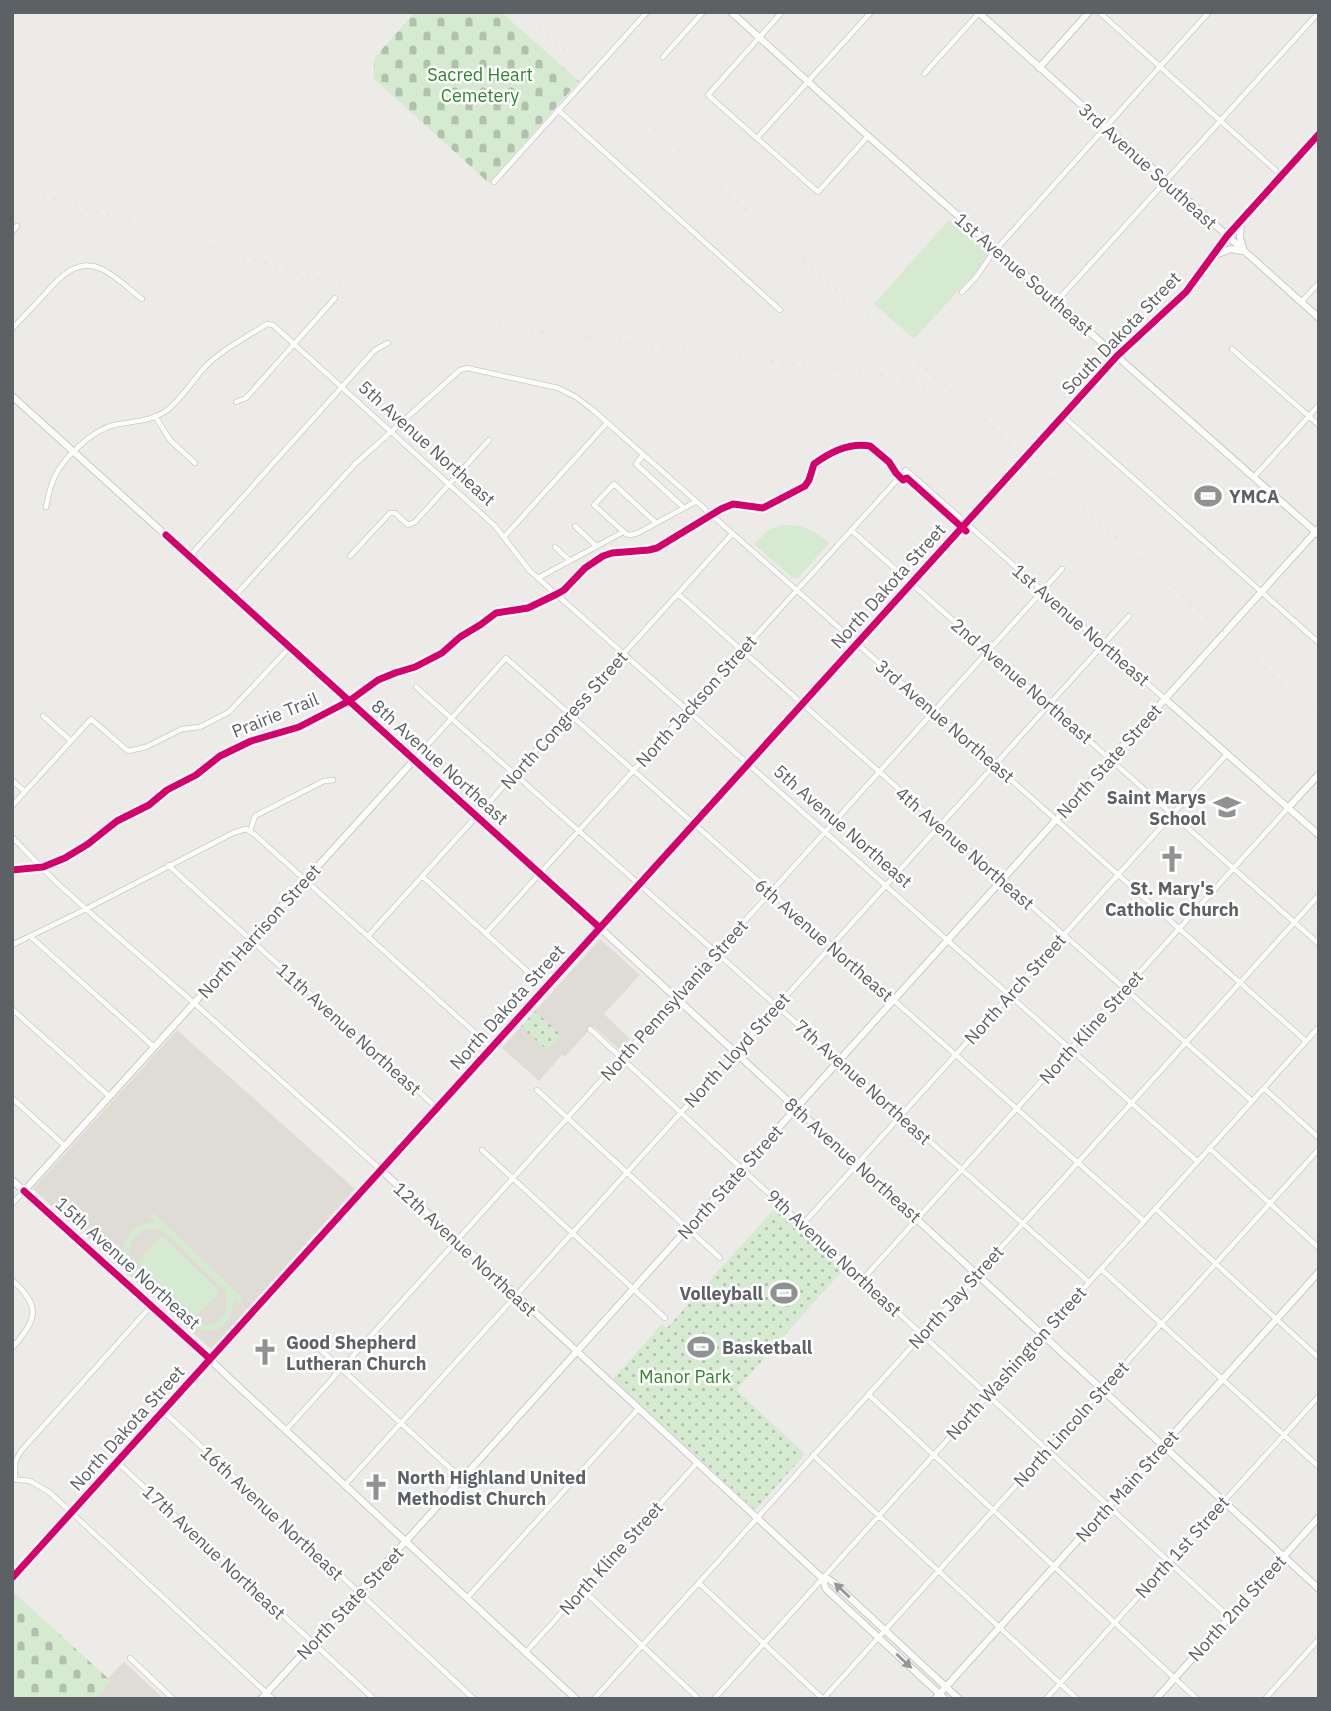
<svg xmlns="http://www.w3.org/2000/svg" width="1331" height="1711" font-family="'IBM Plex Sans',sans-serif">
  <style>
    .education { fill: #dfdcd6 }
    .green { fill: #d5ead0; fill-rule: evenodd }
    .cemetery { fill: url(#cemetery-stones) }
    .park { fill: url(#park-dots) }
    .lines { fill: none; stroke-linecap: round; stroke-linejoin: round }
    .street-casing { stroke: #c9cac9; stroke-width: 6 }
    .secondary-casing { stroke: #c9c9c9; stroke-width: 8 }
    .street { stroke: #fcfcfb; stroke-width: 4.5 }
    .secondary { stroke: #fcfcfb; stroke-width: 6 }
    .rail { stroke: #e3e3e3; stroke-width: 2; stroke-dasharray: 2 9; stroke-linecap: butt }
    .cycleway-casing { stroke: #fff; stroke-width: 11 }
    .cycleway { stroke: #d6006c; stroke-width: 7 }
    .oneway { fill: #94979a }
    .labels { text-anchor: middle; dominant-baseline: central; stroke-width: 5; stroke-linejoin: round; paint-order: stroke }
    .park-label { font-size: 18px; fill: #2e852b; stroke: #fff }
    .street-label { font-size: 18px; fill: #5c6166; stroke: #fff }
    .poi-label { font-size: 18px; font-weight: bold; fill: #5c6166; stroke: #fff; text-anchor: start }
  </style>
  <defs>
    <pattern id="cemetery-stones" width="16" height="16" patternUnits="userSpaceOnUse" patternTransform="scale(1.75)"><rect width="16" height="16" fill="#d5ead0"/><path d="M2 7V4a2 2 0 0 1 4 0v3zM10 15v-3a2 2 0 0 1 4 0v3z" fill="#b0c1ad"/></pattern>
    <pattern id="park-dots" width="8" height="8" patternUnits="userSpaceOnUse" patternTransform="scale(1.75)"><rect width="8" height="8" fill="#d5ead0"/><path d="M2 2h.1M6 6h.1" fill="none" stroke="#b0c1ad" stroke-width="1.8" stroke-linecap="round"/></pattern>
  </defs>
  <rect width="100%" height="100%" fill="#edebe7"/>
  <path class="education" d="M600,939l40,36 -36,39 26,25 -10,11 -27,-24 -28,31 -3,-2 -23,26 -37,-33z
    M177,1030l178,159 -144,160 -178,-160z
    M124,1662l40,37h-69l15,-18 -2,-3z"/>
  <path class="green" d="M949,220l43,34 -78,85 -40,-35z
    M782,525c20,-1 32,5 47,18l-31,35h-5l-39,-34 16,-15z
    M154,1213l90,86 -4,4 -7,-5c2,26 -20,41 -44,28l-57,-54c-19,-22 -5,-48 23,-50l-5,-5zM148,1229h8l10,4 57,55c13,23 -6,46 -30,33l-60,-57c-8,-16 -1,-30 15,-35z
    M162,1236l58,56 -25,25 -58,-55z"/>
  <path class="cemetery" d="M415,12h86l78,69 -90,102 -116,-105 2,-21z
    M12,1591l99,90 -16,18h-83z"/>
  <path class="park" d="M535,1011l26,24 -14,15 -26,-23z
    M776,1207l68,62 -108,121 69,64 -50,56 -142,-131 49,-55 5,4z"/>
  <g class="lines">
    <defs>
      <path id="street" d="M782,12l-74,83 110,97 50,-56
        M1099,12l183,164
        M663,57l40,-45
        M924,74l55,-61
        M558,110l222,200
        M757,138l114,-126
        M494,182l153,-170
        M12,232l5,-6
        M962,292l15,-16 15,-22 217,-242
        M1056,302l263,-290
        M1301,302l18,-19
        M12,329c10,-11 20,-21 30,-32 16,-18 34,-40 60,-28 14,7 27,20 40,30
        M1232,349l87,76
        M236,402l10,-4 89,-100
        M155,416l15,24 25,23
        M1063,416l256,227
        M643,455l-7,9 48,44
        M1254,477l65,-72
        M46,507c2,-10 4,-21 9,-31 9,-19 38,-46 59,-51 18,-4 36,-3 52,-14 16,-12 26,-30 39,-44 15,-16 43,-31 62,-43l6,1 222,201 35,45 667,590
        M656,523l-42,-39 -20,21 32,29 4,1 8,-2 57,-31
        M575,526l21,20
        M851,530l468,414
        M504,537l103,-114
        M555,547l15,14
        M190,556l185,-206 13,-7
        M350,556l40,-43h5l13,12 7,-3 74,-82
        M538,578l85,-46
        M678,594l574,507
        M234,597l121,-133 105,-94 7,-2 91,20 18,9 17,13 713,631
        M416,687l673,595
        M43,716l28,25
        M414,760l92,-102 638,563
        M12,780l13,12
        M12,806l79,-87 37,32 18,-4 36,-18 18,-2 29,-15 61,-65
        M250,831l5,-15 69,-35 9,-1
        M12,837l43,44 31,28 108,94 187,167
        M168,865l269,243
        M422,876l124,112
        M486,933l420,-463 259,229
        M30,936l124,111
        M368,936l364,-402
        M12,945l74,-36 149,-77 11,-3 8,5 238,214
        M12,1009l97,87
        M590,1029l639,588
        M1264,1088l55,50
        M537,1090l183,168
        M12,1098l53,48
        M1209,1148l110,100
        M482,1150l183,168
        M12,1204l12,-13
        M1155,1208l164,150
        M803,1224l424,-470
        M1101,1269l218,198
        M863,1279l425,-471
        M12,1280c30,27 25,39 0,68
        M311,1341l151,138
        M868,1394l329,305
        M163,1411l311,288
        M286,1430l776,-861
        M813,1455l264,244
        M117,1462l257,237
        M12,1479l18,2 19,11 224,207
        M15,1479v-17l6,-11 130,-145
        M345,1485l784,-869
        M699,1583l124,116
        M583,1590l116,109
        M467,1598l171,-189
        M526,1652l171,-189
        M130,1658l43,41
        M594,1699l725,-804
        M714,1699l605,-672
        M823,1699l496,-550
        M1046,1699l273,-303
        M1265,1699l54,-60"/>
      <path id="secondary" d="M731,12l137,124 451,399
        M978,12l341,306
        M1039,68l50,-56
        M1241,222l-1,15 3,12
        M1215,255l16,-6 10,2
        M12,396l588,532 719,661
        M1165,699l154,136
        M1288,808l31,-34
        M381,1170l441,408 6,1 5,3 126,117
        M12,1180l189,171 39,37 336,311
        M24,1191l390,-431
        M12,1578l1105,-1222 69,-64 41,-56 92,-102
        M822,1578l4,11 119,110
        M261,1699l145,-158 913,-1013
        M935,1699l384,-427
        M1156,1699l163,-182"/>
    </defs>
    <use href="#street" class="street-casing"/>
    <use href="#secondary" class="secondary-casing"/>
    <use href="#street" class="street"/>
    <use href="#secondary" class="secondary"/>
    <path class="rail" d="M522,12l797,704
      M12,186l342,104 81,22 100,19 355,45 28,6 31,13"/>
    <defs>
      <path id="cycleway" d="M166,535l434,393
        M12,870l31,-3 22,-9 23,-14 29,-23 32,-16 18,-15 29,-15 24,-19 31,-15 48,-14 50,-26 29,-21 17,-7 20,-6 27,-14 18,-16 20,-12 16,-12 32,-5 29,-14 7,-4 21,-22 18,-12 9,-3 37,-3 8,-2 64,-39 12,-5 30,4 42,-22 4,-6 5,-16c16,-12 35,-22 56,-18l19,16 7,11 7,7 4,-2 59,53
        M24,1191l186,168
        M12,1578l1105,-1222 69,-64 41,-56 92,-102"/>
    </defs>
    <use href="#cycleway" class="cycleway-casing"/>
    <use href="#cycleway" class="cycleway"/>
  </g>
  <defs><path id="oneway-solid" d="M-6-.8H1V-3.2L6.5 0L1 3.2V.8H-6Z" transform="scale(1.75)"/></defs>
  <g class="oneway">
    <use href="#oneway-solid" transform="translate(842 1590) rotate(-137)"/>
    <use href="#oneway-solid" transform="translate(904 1661) rotate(43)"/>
  </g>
  <defs>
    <symbol id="stadium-bare" viewBox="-9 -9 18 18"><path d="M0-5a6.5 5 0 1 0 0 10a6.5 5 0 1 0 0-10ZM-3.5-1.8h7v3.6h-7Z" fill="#8f9193" stroke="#fff" stroke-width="2.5" paint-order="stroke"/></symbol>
    <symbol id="school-bare" viewBox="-9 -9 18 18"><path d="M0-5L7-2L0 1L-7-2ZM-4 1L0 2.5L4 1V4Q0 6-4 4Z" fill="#8f9193" stroke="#fff" stroke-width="2.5" paint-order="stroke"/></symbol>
    <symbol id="church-bare" viewBox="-9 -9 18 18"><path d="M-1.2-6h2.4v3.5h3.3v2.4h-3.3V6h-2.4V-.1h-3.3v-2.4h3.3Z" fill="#8f9193" stroke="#fff" stroke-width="2.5" paint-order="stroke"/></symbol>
  </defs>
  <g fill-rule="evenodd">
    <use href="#stadium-bare" x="1189" y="477" width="38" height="38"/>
    <use href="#school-bare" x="1208" y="788" width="38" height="38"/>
    <use href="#church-bare" x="1153" y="840" width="38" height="38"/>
    <use href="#stadium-bare" x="765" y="1274" width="38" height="38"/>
    <use href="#stadium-bare" x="682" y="1328" width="38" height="38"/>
    <use href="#church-bare" x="246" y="1333" width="38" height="38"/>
    <use href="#church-bare" x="357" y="1468" width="38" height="38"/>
  </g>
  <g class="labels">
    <g class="park-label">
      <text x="480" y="74">Sacred Heart<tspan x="480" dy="21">Cemetery</tspan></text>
      <text x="685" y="1376">Manor Park</text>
    </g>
    <g class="street-label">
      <text transform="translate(1148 166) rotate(42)">3rd Avenue Southeast</text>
      <text transform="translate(1024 274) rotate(41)">1st Avenue Southeast</text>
      <text transform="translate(1121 333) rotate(-46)">South Dakota Street</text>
      <text transform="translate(427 443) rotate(42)">5th Avenue Northeast</text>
      <text transform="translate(888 586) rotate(-48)">North Dakota Street</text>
      <text transform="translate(1081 625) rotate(41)">1st Avenue Northeast</text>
      <text transform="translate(1022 681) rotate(41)">2nd Avenue Northeast</text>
      <text transform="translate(696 701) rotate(-48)">North Jackson Street</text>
      <text transform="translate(275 715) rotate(-22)">Prairie Trail</text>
      <text transform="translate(564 720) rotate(-48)">North Congress Street</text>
      <text transform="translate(945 721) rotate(41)">3rd Avenue Northeast</text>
      <text transform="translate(1109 761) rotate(-48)">North State Street</text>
      <text transform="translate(440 762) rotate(42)">8th Avenue Northeast</text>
      <text transform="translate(843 826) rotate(41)">5th Avenue Northeast</text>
      <text transform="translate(965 848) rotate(41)">4th Avenue Northeast</text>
      <text transform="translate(259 931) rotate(-48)">North Harrison Street</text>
      <text transform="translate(824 940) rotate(41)">6th Avenue Northeast</text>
      <text transform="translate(1015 989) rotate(-48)">North Arch Street</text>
      <text transform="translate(674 1000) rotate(-48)">North Pennsylvania Street</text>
      <text transform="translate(507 1007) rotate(-48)">North Dakota Street</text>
      <text transform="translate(1091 1027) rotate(-48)">North Kline Street</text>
      <text transform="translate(349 1029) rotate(42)">11th Avenue Northeast</text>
      <text transform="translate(737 1050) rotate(-48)">North Lloyd Street</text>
      <text transform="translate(863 1082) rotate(42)">7th Avenue Northeast</text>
      <text transform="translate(853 1160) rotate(42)">8th Avenue Northeast</text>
      <text transform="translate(730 1182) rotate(-48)">North State Street</text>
      <text transform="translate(465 1249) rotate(43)">12th Avenue Northeast</text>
      <text transform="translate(834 1253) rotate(43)">9th Avenue Northeast</text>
      <text transform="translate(128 1263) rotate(42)">15th Avenue Northeast</text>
      <text transform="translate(956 1297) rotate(-48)">North Jay Street</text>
      <text transform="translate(1016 1363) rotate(-48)">North Washington Street</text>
      <text transform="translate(1071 1424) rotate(-48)">North Lincoln Street</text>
      <text transform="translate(127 1428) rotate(-48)">North Dakota Street</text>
      <text transform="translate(1127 1486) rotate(-48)">North Main Street</text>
      <text transform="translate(272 1513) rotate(43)">16th Avenue Northeast</text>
      <text transform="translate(1182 1547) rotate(-48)">North 1st Street</text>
      <text transform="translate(214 1552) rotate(43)">17th Avenue Northeast</text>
      <text transform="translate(611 1558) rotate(-48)">North Kline Street</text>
      <text transform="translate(350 1603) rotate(-47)">North State Street</text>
      <text transform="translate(1237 1608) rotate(-48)">North 2nd Street</text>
    </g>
    <g class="poi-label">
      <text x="1229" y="496">YMCA</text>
      <text x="1206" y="797" text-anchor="end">Saint Marys<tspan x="1206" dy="21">School</tspan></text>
      <text x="1172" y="888" text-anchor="middle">St. Mary's<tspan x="1172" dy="21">Catholic Church</tspan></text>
      <text x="763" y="1293" text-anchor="end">Volleyball</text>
      <text x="286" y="1342">Good Shepherd<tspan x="286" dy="21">Lutheran Church</tspan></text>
      <text x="722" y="1347">Basketball</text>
      <text x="397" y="1477">North Highland United<tspan x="397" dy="21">Methodist Church</tspan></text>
    </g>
  </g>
  <rect width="1331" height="1711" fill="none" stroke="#5c6166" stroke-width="28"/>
</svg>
